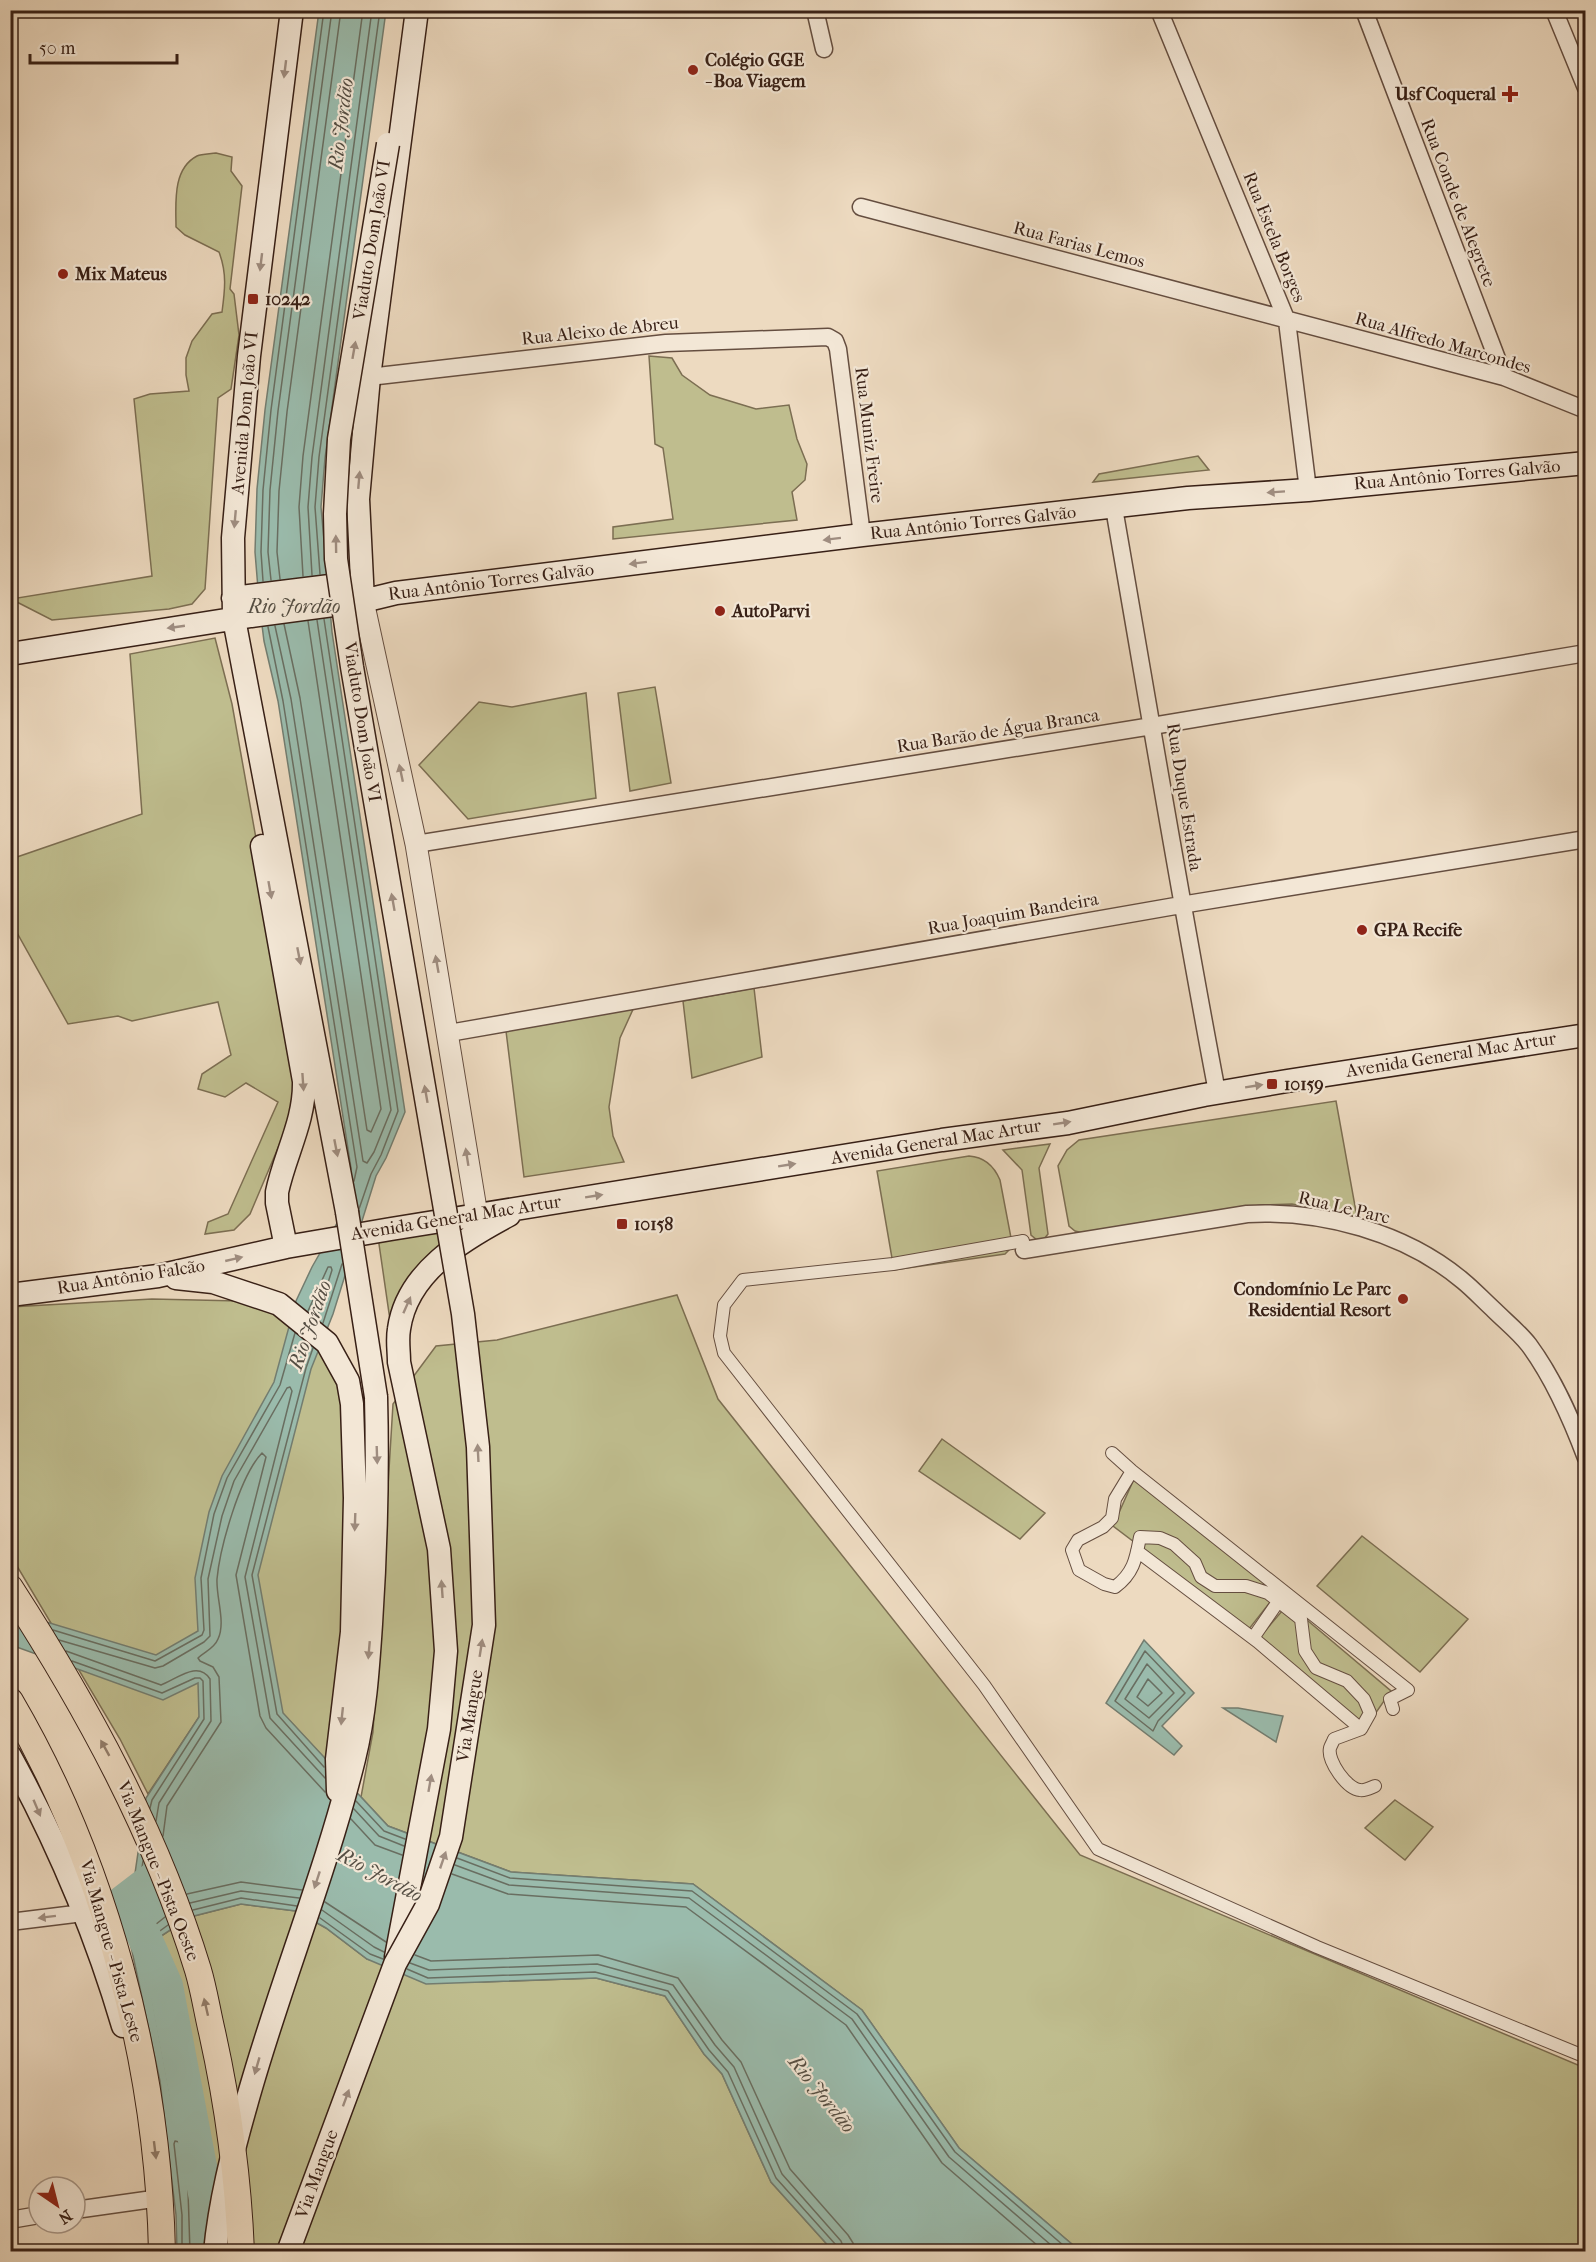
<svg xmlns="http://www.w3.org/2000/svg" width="1596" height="2262" font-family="'IM FELL French Canon',serif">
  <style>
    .green { fill: #bfbd8e; stroke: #7c6e52; stroke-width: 1.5 }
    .water { fill: #9abbac; stroke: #737d70; stroke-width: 1.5 }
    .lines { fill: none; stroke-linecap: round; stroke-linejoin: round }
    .shore { stroke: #696e61; stroke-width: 1.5 }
    .river { stroke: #9abbac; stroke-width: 34 }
    .pedestrian-casing { stroke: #654e40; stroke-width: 14 }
    .minor-casing { stroke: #654e40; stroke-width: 19 }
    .tertiary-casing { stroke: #654e40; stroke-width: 23 }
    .secondary-casing { stroke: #382016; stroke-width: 25 }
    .primary-casing { stroke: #382016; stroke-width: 28 }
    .pedestrian { stroke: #f3e7d6; stroke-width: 12 }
    .minor { stroke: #f3e7d6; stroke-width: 16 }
    .tertiary { stroke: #f3e7d6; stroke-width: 21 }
    .secondary { stroke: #f3e7d6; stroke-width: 22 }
    .primary { stroke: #eddac0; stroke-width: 26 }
    .secondary-bridge-casing { stroke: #382016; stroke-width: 25; stroke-linecap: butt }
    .secondary-bridge { stroke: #f3e7d6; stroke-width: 22 }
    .oneway { fill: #9f8d80 }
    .oneway2 { fill: #927d6b }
    .poi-dot { fill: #8f2418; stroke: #f3e7d6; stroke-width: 2 }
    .labels { text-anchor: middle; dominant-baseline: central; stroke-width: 4.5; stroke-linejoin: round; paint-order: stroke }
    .poi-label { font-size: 18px; font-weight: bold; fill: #382016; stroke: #f3e7d6; text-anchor: start }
    .street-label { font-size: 18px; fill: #382016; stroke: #f3e7d6 }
    .water-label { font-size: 20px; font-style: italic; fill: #554e43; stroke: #f3e7d6 }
  </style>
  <rect width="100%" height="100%" fill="#eddac0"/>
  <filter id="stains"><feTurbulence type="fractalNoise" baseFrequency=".00333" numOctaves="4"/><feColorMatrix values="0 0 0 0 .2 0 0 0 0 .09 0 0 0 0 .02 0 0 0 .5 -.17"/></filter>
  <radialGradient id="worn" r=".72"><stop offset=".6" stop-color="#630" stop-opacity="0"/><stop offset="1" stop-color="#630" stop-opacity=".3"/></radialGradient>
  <path class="green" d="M216,153l16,4 -1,14 11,15 -12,103 4,5 5,41 -8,54 -13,9 -13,191 -13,15 -23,5 -117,11 -41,-21 141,-23 -18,-177 16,-5 39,-3 -3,-16v-17l6,-17 20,-27 10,-2c3,-22 5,-39 -3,-60l-34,-17 -9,-8c0,-23 -4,-58 21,-71 5,-2 13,-2 19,-3z
    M649,356l23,2 10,17 28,20 46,14 33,-4 8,34 10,25 -2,16 -13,12 5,28 -184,19v-12l60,-8 -10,-71 -8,-4z
    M1198,456l11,14 -116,12 6,-8z
    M215,638l17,66 45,252 23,140 -50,118 -16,16 -29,4 3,-12 20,-8 50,-112 -32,-19 -21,14 -27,-8 4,-15 29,-19 -13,-53 -86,19 -14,-5 -50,8 -57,-102 -1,-70 4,6 128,-44 -12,-160z
    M655,687l16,96 -41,8 -12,-98z
    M586,693l10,105 -128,21 -49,-54 60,-63 33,5z
    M754,988l8,69 -70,21 -9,-77z
    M635,1005l-15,33 -11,69 4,29 11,26 -100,15 -18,-146z
    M1336,1101l21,116 -65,-13 -31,1 -178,28 -8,-2 -6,-5 -11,-60 9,-16 12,-10z
    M1050,1144l-11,24 9,66 -4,5 -7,1 -6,-5 -9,-65 -19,-20z
    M969,1156c16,1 25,10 31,24l12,63v4l-7,7 -111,16 -17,-99z
    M439,1226l4,17 -17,14 -25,37 -10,33 -13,-90z
    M677,1295l41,104 362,456 505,213v183h-505l-121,-103 -97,-138 -169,-126 -182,-12 -123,-46 -27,-29 12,-65 20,-328 43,-58 61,-6z
    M152,1299l88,2 51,20 29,27 21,36 13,152 -26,226 -87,-94 -42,49 -51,77 -28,-55 -109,-183 -1,-249z
    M942,1439l103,74 -25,26 -101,-68z
    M1134,1479l144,113 -29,37 -136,-103z
    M1362,1536l106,83 -48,53 -103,-86z
    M1288,1604l103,87 -25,36 -107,-89z
    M1395,1800l38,27 -28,33 -40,-32z
    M241,1904l55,7 30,17 41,31 93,22 24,1 112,-4 69,18 39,58 18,20 49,108 62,69h-590l-9,-11 -42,-79 -21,-63 -18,-96 -4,-30 9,-34 32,-21z"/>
  <path class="water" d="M319,11h67l-61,447 -4,49 11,125 73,480 -19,46 -10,18 -43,138 -22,55 -53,206 25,138 105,113 123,46 182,12 169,126 97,138 121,103h-247l-62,-69 -49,-108 -18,-20 -39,-58 -69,-18 -170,6 -59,-25 -41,-31 -30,-17 -55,-7 -51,13 -32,21 -9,34 4,30 18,96 21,63 42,79 9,11h-66l-1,-36 -16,-134 -33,-153 19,-130 53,-81 -1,-34 -35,17 -152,-55 -1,-34 146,44 42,-24 -3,-53 14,-66 13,-36 52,-94 22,-81 16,-34 29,-51 10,-48 -73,-467 -14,-60 -5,-40 -4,-49 2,-63 8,-79z
    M1144,1640l50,53 -32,33 20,20 -8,9 -68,-52z
    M1223,1708h15l45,8 -7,26z"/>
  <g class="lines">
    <path class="shore" d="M320,574l-5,-67 4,-50 61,-447
      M312,575l-4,-68 4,-50 60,-447
      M303,576l-4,-69 4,-51 60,-446
      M280,579l-3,-27 2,-61 8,-79 54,-402
      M271,580l-3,-28 2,-62 8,-79 54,-401
      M263,581l-2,-29 2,-62 8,-80 53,-400
      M324,619l74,492 -17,44 -10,19 -12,35
      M284,624l16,74 67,432 4,2 10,-23 -73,-488
      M275,626l16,73 72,462 4,2 7,-11 17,-42 -74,-490
      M268,627l15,74 74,466 -3,14
      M308,1311l20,-44h3l1,3 -15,48
      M323,1323l19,-59
      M313,1348l-7,20 -54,207 25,139 47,53
      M53,1630l102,31 47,-26 2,-5 -3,-52 13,-64 13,-36 53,-93 15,-52
      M59,1640l96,28 8,-2 41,-24 6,-6 -2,-57 14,-63 12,-35 53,-93 3,-1 2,4 -47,186 25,141 55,60
      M66,1651l95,34c16,-6 37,-25 49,-6l1,42 -52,82 -3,18
      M1145,1651l40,42 -27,28 -5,10 -38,-30z
      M72,1661l90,32 33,-15h5l3,3 1,38 -52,81 -2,8
      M1147,1664l27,29 -25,25 -24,-19z
      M1148,1679l14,14 -14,13 -11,-9z
      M356,1801l28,30 21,8
      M354,1809l25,27 25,10
      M351,1819l24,26 27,10
      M163,1836l4,-30 54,-84 -2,-45 -6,-10 -13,-6 -2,-3c7,-7 16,-9 20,-19 8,-17 -2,-41 -1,-60 3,-32 23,-103 45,-126l4,4 -30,118 24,141 6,12 59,64
      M457,1858l53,20 182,13 165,123 98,138 116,100
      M143,1861l-10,66 8,37 5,-2 7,-26 15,-11
      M455,1865l54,20 180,13 163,121 97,138 110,95
      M148,1874l-8,53 1,5 4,1 20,-16
      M452,1874l56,20 178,13 160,118 96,138 103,89
      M187,1894l54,-12 61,8
      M325,1902l61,40
      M190,1903l51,-12 58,7
      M193,1910l48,-12 56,8
      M322,1910l52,37 10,5
      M320,1918l50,36 13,5
      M415,1955l16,6 167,-6 80,23 44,62 19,22 49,107 58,66 5,8 1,9
      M410,1963l19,7 168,-6 76,21 42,60 19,22 48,107 59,67 4,11
      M407,1969l21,9 167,-6 73,19 41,59 19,22 48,106 60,67 1,7
      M182,2252v-37l-8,-71 1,-3 4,1 8,21 22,42
      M190,2252l-2,-62 5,1 14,26"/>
    <path class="river" d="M169,1867l-47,36 21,31 23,52 42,223 1,19"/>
    <defs>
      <path id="pedestrian" d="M1023,1241l-130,23 -150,16 -19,25 -4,31 4,17 260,332 114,164 219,98 269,110
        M1112,1453l20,18 276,219 -18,9 3,10
        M1132,1471l-17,28 -3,19 -9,9 -25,13 -6,10 7,20 25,14 11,3c19,-14 21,-29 25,-50l20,1 14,6 21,19 6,14 14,9h31l22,7 33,26 4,32 11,17 31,13 17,18 6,14 -9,16 -103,-87 -121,-91
        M1253,1638l29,-42
        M1361,1729l-27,10c-1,3 -3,6 -4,9 -3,13 17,41 30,42 5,1 10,-2 15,-4"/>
      <path id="minor" d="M815,10l9,39
        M1159,10l128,311 21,169
        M1364,10l140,367
        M1554,10l32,78
        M861,207l643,170 82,33
        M369,377l297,-34 162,-6 7,4 3,8 24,186
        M1114,508c34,195 66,390 103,584
        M416,844l736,-118 434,-73
        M449,1033l732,-128 405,-66
        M1024,1250l223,-36c75,-4 158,18 216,67 11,9 20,19 30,28 12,12 26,23 36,36 25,34 42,73 57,113
        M10,1922l73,-9
        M75,2210l85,-12
        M10,2220l29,-5"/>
      <path id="tertiary" d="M363,601l53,243 61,371"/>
      <path id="secondary" d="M292,10l-43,346 -16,182 1,81 113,593
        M233,598l97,-12 30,-1
        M363,601l-5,-102 11,-122 48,-367
        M10,654l241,-38 112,-15 33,-8 466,-58 326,-37 120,-8 278,-27
        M262,846l42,235c1,40 -19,73 -27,111v11l9,44
        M176,1278l37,4 66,22 48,39 21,38 4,23 3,94 -3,134 -15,127 1,32
        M10,1295l148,-19 128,-29 105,-18 551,-89 126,-17 136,-28 83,-14 299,-46
        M10,1756c46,84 86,178 113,270
        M396,1957l43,-228 7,-78 -7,-102 -40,-187c0,-11 -2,-22 0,-33 8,-57 63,-89 110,-114
        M215,2252c5,-51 17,-98 31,-147 32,-116 79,-229 108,-346 11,-44 14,-90 17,-135 5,-76 7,-151 5,-227"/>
      <path id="primary" d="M10,1588c77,119 146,245 188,382 6,20 9,41 14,62 16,72 26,145 29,220
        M10,1701c95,162 148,363 152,551"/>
    </defs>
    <use href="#pedestrian" class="pedestrian-casing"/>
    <use href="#minor" class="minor-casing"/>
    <use href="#tertiary" class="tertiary-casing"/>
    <use href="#secondary" class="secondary-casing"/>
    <use href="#primary" class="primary-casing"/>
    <use href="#pedestrian" class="pedestrian"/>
    <use href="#minor" class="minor"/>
    <use href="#tertiary" class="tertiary"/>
    <use href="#secondary" class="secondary"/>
    <use href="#primary" class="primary"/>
    <defs>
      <path id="secondary-bridge" d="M347,1212l29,185
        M288,2252l107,-288 33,-60 23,-67 33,-212 -6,-178 -15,-133 -111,-647 -16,-108 -1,-45 4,-75 49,-295"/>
    </defs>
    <use href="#secondary-bridge" class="secondary-bridge-casing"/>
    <use href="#secondary-bridge" class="secondary-bridge"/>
  </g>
  <defs><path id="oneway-solid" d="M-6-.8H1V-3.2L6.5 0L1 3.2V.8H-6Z" transform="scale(1.5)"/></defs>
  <g class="oneway">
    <use href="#oneway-solid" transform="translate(285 69) rotate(97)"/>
    <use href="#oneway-solid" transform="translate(261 262) rotate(97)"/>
    <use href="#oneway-solid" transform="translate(354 350) rotate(-80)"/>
    <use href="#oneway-solid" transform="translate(359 480) rotate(-85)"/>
    <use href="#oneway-solid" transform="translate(1276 492) rotate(176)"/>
    <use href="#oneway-solid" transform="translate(235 519) rotate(95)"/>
    <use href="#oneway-solid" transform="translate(832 539) rotate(173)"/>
    <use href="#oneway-solid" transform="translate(336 544) rotate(-91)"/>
    <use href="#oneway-solid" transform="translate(638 563) rotate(173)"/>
    <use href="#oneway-solid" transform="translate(176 627) rotate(172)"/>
    <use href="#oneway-solid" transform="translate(401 773) rotate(-102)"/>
    <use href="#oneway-solid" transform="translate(270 890) rotate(80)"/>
    <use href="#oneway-solid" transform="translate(393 902) rotate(-100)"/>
    <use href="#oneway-solid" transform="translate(299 956) rotate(79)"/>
    <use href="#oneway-solid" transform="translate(437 964) rotate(-100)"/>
    <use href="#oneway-solid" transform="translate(303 1082) rotate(86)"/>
    <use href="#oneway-solid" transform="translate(1254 1086) rotate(-9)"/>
    <use href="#oneway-solid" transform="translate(426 1094) rotate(-100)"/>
    <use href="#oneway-solid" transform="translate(1062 1123) rotate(-9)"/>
    <use href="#oneway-solid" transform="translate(336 1148) rotate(79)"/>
    <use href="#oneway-solid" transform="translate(467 1157) rotate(-99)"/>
    <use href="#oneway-solid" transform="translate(787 1165) rotate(-9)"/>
    <use href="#oneway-solid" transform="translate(594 1196) rotate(-9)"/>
    <use href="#oneway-solid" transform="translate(234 1259) rotate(-13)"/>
    <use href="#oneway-solid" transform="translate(407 1305) rotate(-66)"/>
    <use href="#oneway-solid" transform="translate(478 1453) rotate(-93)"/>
    <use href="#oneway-solid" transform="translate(377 1455) rotate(88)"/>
    <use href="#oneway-solid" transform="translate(355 1522) rotate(92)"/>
    <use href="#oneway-solid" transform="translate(442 1589) rotate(-94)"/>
    <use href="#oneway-solid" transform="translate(481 1648) rotate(-81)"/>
    <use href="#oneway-solid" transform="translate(369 1650) rotate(95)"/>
    <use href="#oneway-solid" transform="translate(342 1716) rotate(96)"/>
    <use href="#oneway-solid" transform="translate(430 1783) rotate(-80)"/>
    <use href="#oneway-solid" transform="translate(37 1808) rotate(67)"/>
    <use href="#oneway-solid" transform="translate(443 1860) rotate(-71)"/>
    <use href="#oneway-solid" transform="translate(317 1880) rotate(108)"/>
    <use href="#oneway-solid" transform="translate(47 1917) rotate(173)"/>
    <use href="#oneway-solid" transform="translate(257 2066) rotate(106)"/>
    <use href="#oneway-solid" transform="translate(346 2098) rotate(-70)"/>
  </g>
  <g class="oneway2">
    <use href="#oneway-solid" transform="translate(105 1748) rotate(-119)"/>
    <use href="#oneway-solid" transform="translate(206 2007) rotate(-103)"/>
    <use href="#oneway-solid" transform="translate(155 2150) rotate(83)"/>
  </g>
  <g class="poi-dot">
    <circle cx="693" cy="70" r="6"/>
    <path d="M1507 85h6v6h6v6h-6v6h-6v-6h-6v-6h6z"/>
    <circle cx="63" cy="274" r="6"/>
    <rect x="247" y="293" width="12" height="12" rx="3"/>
    <circle cx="720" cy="611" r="6"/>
    <circle cx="1362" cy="930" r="6"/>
    <rect x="1266" y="1078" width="12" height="12" rx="3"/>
    <rect x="616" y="1218" width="12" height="12" rx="3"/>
    <circle cx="1403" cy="1299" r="6"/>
  </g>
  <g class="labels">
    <g class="poi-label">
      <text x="705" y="60">Colégio GGE<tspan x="705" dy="21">- Boa Viagem</tspan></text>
      <text x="1496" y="94" text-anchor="end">Usf Coqueral</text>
      <text x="75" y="274">Mix Mateus</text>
      <text x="265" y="299">10242</text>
      <text x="732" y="611">AutoParvi</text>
      <text x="1374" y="930">GPA Recife</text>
      <text x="1284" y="1084">10159</text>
      <text x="634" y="1224">10158</text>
      <text x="1391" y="1289" text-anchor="end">Condomínio Le Parc<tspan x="1391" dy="21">Residential Resort</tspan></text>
    </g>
    <g class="street-label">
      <text transform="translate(1458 203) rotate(69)">Rua Conde de Alegrete</text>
      <text transform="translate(1274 237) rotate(68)">Rua Estela Borges</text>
      <text transform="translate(372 240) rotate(-81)">Viaduto Dom João VI</text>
      <text transform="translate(1079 245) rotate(15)">Rua Farias Lemos</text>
      <text transform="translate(600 331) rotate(-6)">Rua Aleixo de Abreu</text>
      <text transform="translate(1443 343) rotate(16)">Rua Alfredo Marcondes</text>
      <text transform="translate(245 413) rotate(-85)">Avenida Dom João VI</text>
      <text transform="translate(869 435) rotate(83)">Rua Muniz Freire</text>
      <text transform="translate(1457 475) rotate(-5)">Rua Antônio Torres Galvão</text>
      <text transform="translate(973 523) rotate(-6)">Rua Antônio Torres Galvão</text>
      <text transform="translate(491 582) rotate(-7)">Rua Antônio Torres Galvão</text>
      <text transform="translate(362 722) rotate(81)">Viaduto Dom João VI</text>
      <text transform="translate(998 731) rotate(-9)">Rua Barão de Água Branca</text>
      <text transform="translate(1184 797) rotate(81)">Rua Duque Estrada</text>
      <text transform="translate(1013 914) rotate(-10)">Rua Joaquim Bandeira</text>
      <text transform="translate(1451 1055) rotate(-9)">Avenida General Mac Artur</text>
      <text transform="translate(936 1142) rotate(-9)">Avenida General Mac Artur</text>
      <text transform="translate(1344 1208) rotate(13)">Rua Le Parc</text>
      <text transform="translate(456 1218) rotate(-9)">Avenida General Mac Artur</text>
      <text transform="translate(131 1277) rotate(-9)">Rua Antônio Falcão</text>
      <text transform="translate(470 1716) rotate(-81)">Via Mangue</text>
      <text transform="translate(158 1871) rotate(68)">Via Mangue - Pista Oeste</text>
      <text transform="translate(111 1951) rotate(74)">Via Mangue - Pista Leste</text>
      <text transform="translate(317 2174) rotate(-70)">Via Mangue</text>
    </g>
    <g class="water-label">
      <text transform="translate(341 124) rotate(-83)">Rio Jordão</text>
      <text x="294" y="606">Rio Jordão</text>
      <text transform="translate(310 1325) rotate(-71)">Rio Jordão</text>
      <text transform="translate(380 1875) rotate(28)">Rio Jordão</text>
      <text transform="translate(822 2094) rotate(51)">Rio Jordão</text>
    </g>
  </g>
  <rect width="1596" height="2262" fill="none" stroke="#eddac0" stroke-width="36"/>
  <rect x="12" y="12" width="1572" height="2238" fill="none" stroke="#382016" stroke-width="3"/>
  <rect x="18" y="18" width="1560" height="2226" fill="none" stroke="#382016" stroke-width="1.5"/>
  <g transform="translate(57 2205) rotate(145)"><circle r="28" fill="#f3e7d6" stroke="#a89789" stroke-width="1.5"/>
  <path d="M0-4.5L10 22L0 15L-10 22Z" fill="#8f2418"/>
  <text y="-9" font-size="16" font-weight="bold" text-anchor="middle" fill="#382016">N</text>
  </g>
  <path d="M30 54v9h147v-9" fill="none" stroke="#382016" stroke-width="3"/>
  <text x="39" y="54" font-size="18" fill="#382016" stroke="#f3e7d6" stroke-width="4.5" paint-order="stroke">50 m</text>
  <rect width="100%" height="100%" filter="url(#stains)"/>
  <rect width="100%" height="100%" fill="url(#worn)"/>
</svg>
